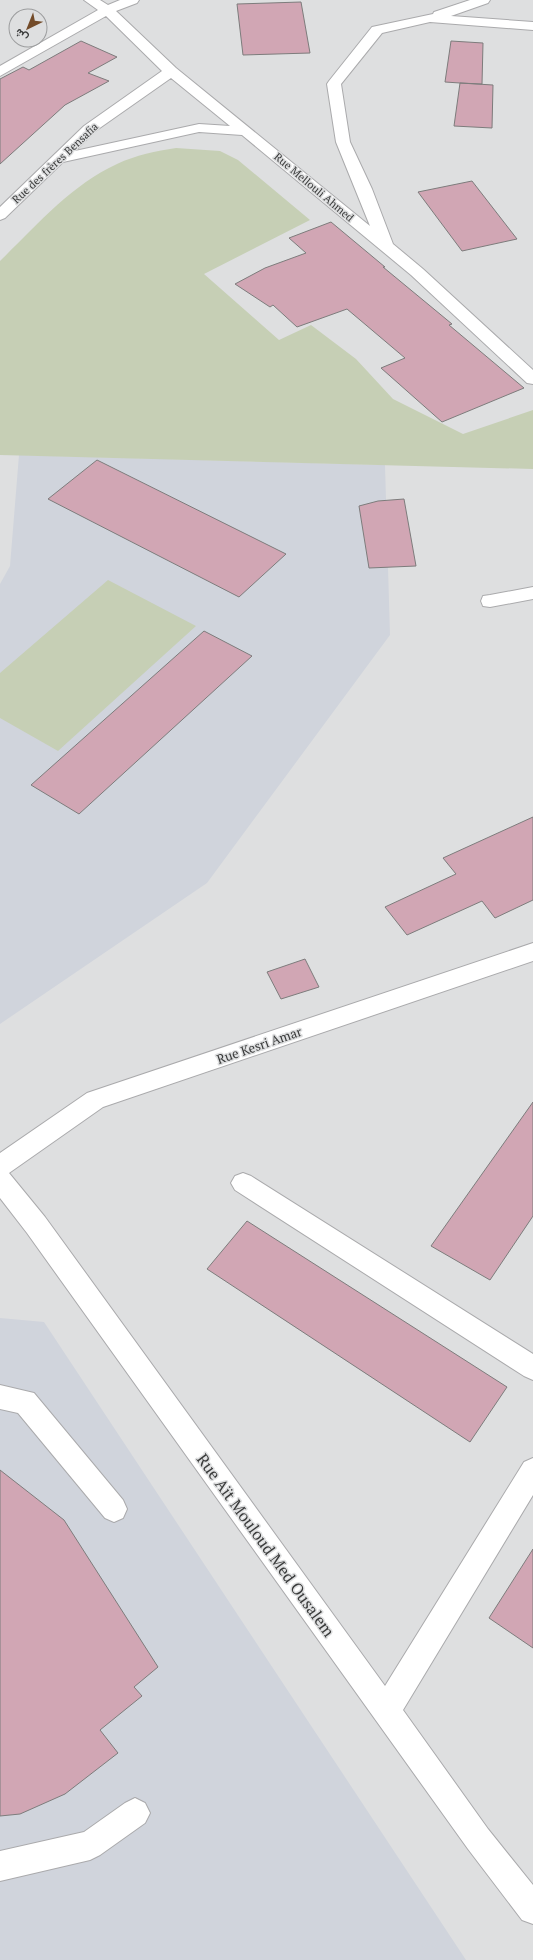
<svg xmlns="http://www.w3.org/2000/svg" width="533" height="1960" font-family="'PT Serif',Vazirmatn,serif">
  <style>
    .built { fill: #d0d4dc }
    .green { fill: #c6cfb5 }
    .building { fill: #d1a6b4; stroke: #7d7c7c }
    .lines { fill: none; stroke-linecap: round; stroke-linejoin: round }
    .minor-casing { stroke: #aaaaac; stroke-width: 2 }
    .minor { fill: #fff; fill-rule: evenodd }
    .labels { text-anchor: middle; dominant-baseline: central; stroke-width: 3; stroke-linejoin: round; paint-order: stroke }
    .far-street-label { font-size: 11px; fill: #3a3b3b; stroke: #dedfe0 }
    .street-label { font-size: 13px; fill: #3a3b3b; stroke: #dedfe0 }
    .near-street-label { font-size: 16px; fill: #3a3b3b; stroke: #dedfe0 }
  </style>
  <rect width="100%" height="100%" fill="#dedfe0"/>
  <path class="built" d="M19,455l366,10 5,170 -183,248 -207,141v-440l10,-18z
    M0,1318l44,4 422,638h-466z"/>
  <path class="green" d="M176,148l44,3 18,9 72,60 -106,54 75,66 32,-15 45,34 37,40 70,35 70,-24v59l-533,-14v-194c36,-35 71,-76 117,-97 19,-9 39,-13 59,-16z
    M108,580l88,46 -138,125 -58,-33v-45z"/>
  <path class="building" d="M301,2l9,51 -67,2 -6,-51z
    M81,41l36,16 -29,16 21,8 -44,24 -65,59v-85l23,-12 6,3z
    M451,41l32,2 -1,41 -22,-1 33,2 -1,43 -38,-2 6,-43 -15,-1z
    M472,181l45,58 -55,12 -44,-59z
    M331,222l54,45h-2l69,57 -3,1 75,63 -82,34 -61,-54 24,-10 -58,-49 -50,18 -24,-22 -3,2 -35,-23 30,-16 41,-15 -17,-15z
    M97,460l189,94 -47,43 -191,-98z
    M404,499l12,67 -47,2 -10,-62 19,-5z
    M204,631l48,25 -173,158 -48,-29z
    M533,817v83l-38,18 -13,-17 -75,34 -22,-28 71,-33 -13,-16z
    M305,959l14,28 -38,12 -14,-27z
    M533,1102v114l-43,64 -59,-34z
    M247,1221l260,166 -37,55 -263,-173z
    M0,1470l64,50 94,147 -24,20 8,9 -42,34 18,23 -53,41 -45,20 -20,2z
    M533,1549v99l-44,-30z"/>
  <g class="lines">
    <defs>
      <path id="minor" d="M84,0h16l8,5 12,-5h19l-2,3 -21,8 60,57 194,158 -34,-84 -9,-58 2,-3 43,-54 61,-13 1,-2 36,-12h20l-2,3 -37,13 82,6v8l-103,-8 -48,11 -41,51 9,58 22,47 21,55 30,25 110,101v14l-6,-1 -116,-108 -169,-140 -43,-3 -136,30 -58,56 -5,2v-13l84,-81 78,-55 -56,-55 -106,60v-10l98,-56zM171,78l59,48 -31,-2 -124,27 19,-19z
        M533,587v12l-43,8 -7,-1 -2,-5 2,-5 7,-1z
        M533,943v18l-430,146 -94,66 36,44 340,469 139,-224 9,-4v37l-130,215 85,119 45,56v39l-11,-4 -54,-71 -441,-616 -27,-35v-45l87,-60z
        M243,1173l8,3 282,178v26l-9,-4 -289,-186 -4,-7 4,-7z
        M0,1385l34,8 89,107 4,9 -4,9 -9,4 -9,-4 -87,-105 -18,-4z
        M135,1798l10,5 5,10 -5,10 -45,32 -10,5 -90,21v-30l84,-19 41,-29z"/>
    </defs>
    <use href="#minor" class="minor-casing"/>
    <use href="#minor" class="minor"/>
  </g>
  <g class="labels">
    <g class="far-street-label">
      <text transform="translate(55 163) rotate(-43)">Rue des frères Bensafia</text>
      <text transform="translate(314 187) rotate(40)">Rue Mellouli Ahmed</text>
    </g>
    <g class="street-label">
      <text transform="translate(259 1045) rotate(-19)">Rue Kesri Amar</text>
    </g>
    <g class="near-street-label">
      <text transform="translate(266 1545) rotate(54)">Rue Aït Mouloud Med Ousalem</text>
    </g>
  </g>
  <g transform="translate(28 28) rotate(223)"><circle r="19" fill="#dedfe0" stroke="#9c9d9e"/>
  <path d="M0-3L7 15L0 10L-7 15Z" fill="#734b29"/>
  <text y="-6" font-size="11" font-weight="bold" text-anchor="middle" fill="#3a3b3b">ش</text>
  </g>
</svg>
